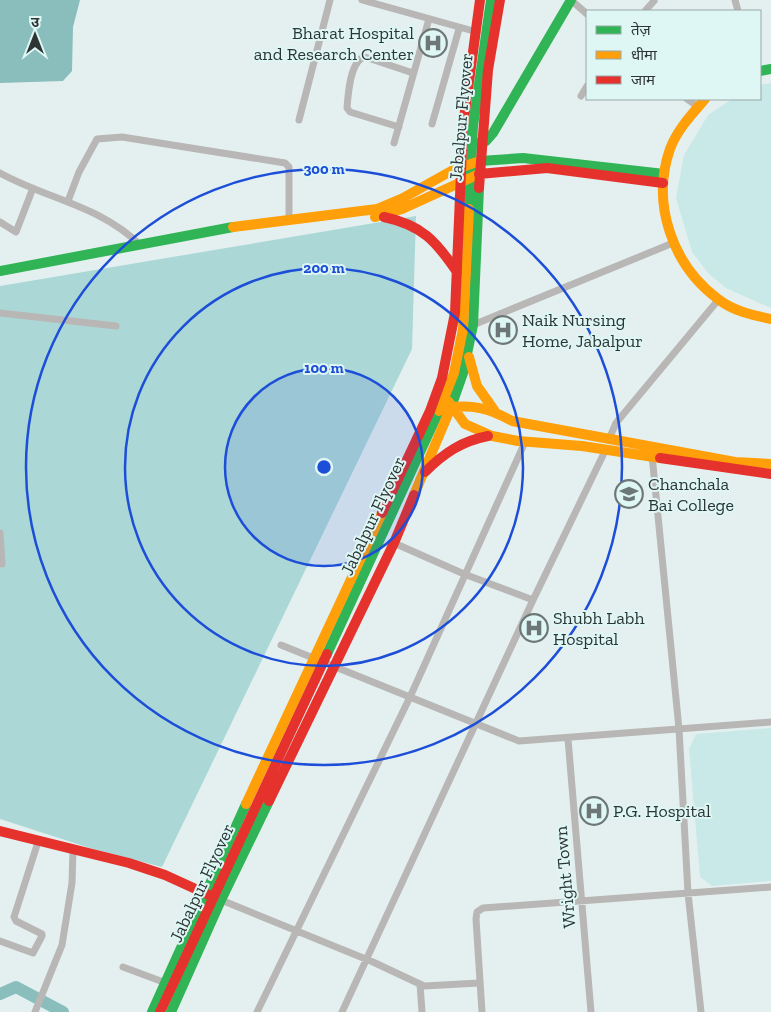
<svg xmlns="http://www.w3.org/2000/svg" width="771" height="1012" font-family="'Zilla Slab','Noto Sans Devanagari',serif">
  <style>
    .green { fill: #c8e9e7 }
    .forest { fill: #abd8d6 }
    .water { fill: #89bebc }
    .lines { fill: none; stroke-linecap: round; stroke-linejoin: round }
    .river { stroke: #89bebc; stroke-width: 12 }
    .street { stroke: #b8b7b5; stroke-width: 7 }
    .fast { stroke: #30b455; stroke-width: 10 }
    .slow { stroke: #ff9f0a; stroke-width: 10 }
    .jam { stroke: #e5322d; stroke-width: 10 }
    .ring { fill: none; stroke: #1d4ed8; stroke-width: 2.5 }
    .labels { text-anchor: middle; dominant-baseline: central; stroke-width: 4; stroke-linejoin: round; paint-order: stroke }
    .poi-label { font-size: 18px; fill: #2d3635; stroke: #def6f4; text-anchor: start }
    .street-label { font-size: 18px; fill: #2d3635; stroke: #def6f4 }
    .centre { fill: #1d4ed8; stroke: #def6f4; stroke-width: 2.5 }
    .ring-label { font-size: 15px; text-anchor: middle; font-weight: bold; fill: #1d4ed8; stroke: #def6f4; stroke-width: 4; stroke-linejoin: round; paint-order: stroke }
  </style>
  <rect width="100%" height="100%" fill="#e4f0f0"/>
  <path class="green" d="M771,83v225l-45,-20 -18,-15 -16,-21 -16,-54 8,-43 24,-40 24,-16h28v-14z
    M771,728v153l-59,5 -12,-9 -11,-128 7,-15z"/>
  <path class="forest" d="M416,216l-4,133 -250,518 -72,-19 -90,-29v-533z"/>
  <path class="water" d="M0,0h80l-7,27 -1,44 -9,10 -63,2z"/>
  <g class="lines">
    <path class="river" d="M0,994l16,-7 47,25"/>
    <path class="street" d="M362,0l115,32
      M571,0l16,14
      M735,0l3,11
      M645,11l9,-10
      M581,96l6,-10
      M687,99l11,8
      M299,120l31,-120
      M432,124l27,-95
      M399,127l-49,-15 -3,-4c1,-13 3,-48 18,-51l48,16
      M394,143l35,-124
      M0,173c47,26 101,33 140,72
      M68,201l11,-29 18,-33 25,-2 163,26 4,4v53
      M0,222l16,10 17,-44
      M0,313l116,13
      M473,325l200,-82
      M609,439l7,-16 103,-124
      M652,455l27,274 9,164 13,119
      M0,533l2,31
      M394,543l70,31 69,26
      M281,645l238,96 252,-19
      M568,739l23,273
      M221,900l152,62 51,24 55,-3
      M0,941l33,12 9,-17v-2l-26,-13 -2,-4 24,-75
      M123,967l43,16
      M420,984l2,28
      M35,1012l27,-67 10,-62 1,-33
      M257,1012l153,-315 115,-255
      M342,1012l191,-412 73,-151
      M482,1012l-6,-93 1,-7 6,-4 288,-21"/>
    <path class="fast" d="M760,71l11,-2
      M475,144l11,-3 7,-8 78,-133
      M480,161l43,-3 141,16
      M469,209l4,-83 18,-126
      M0,271l233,-44
      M451,407l12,-34 10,-48 6,-137
      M327,654l112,-243
      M152,1012l94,-208
      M171,1012l50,-112 48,-99"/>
    <path class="slow" d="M705,99c-13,15 -28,31 -35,50 -19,54 2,116 48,150 15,12 34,16 53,20
      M375,217l27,-8 77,-35
      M233,227l144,-18 26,-11 50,-28 27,-9
      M469,357l8,29 17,24
      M448,401l17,23 27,12 26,5 64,5 78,12
      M446,408c26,-4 43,0 66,13l223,41 36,2
      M439,411l15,-38 9,-44 6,-120
      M414,495l37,-88
      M246,804l136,-291"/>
    <path class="jam" d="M479,174l68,-6 116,15
      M479,188l9,-118 12,-70
      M384,217c38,8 52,24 73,55
      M430,411l12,-33 13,-65 8,-187 17,-126
      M660,458l111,16
      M425,472c19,-19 37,-31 63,-36
      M382,513l48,-102
      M269,801l125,-258 20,-48
      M0,831l129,32 36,12 46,21
      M160,1012l167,-358"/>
  </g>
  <circle cx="324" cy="467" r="99" fill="#1d4ed8" fill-opacity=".12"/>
  <g class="ring">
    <circle cx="324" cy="467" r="99"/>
    <circle cx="324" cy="467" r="199"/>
    <circle cx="324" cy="467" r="298"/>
  </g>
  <defs>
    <symbol id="hospital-ring" viewBox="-11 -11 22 22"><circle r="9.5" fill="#def6f4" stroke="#6d7776" stroke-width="1.5"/><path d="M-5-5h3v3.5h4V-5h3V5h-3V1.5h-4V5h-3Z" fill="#6d7776"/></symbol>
    <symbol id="university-ring" viewBox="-11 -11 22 22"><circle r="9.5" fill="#def6f4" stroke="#6d7776" stroke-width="1.5"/><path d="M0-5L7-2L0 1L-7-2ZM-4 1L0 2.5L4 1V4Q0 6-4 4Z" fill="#6d7776"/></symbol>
  </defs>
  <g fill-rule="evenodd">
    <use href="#hospital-ring" x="417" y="27" width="32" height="32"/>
    <use href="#hospital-ring" x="487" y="314" width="32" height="32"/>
    <use href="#university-ring" x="613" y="478" width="32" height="32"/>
    <use href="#hospital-ring" x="518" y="612" width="32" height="32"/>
    <use href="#hospital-ring" x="578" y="795" width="32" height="32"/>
  </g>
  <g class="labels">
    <g class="poi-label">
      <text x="414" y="33" text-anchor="end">Bharat Hospital<tspan x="414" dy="21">and Research Center</tspan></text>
      <text x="522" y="320">Naik Nursing<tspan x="522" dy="21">Home, Jabalpur</tspan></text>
      <text x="648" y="484">Chanchala<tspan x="648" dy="21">Bai College</tspan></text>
      <text x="553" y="618">Shubh Labh<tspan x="553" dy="21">Hospital</tspan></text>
      <text x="613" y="811">P.G. Hospital</text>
    </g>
    <g class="street-label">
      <text transform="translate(461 117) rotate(-85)">Jabalpur Flyover</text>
      <text transform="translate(373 516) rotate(-65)">Jabalpur Flyover</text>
      <text transform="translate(565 877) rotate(-95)">Wright Town</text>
      <text transform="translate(202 883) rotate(-65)">Jabalpur Flyover</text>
    </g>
  </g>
  <circle cx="324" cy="467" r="8" class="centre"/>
  <g class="ring-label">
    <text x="324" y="174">300 m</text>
    <text x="324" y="273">200 m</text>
    <text x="324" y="373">100 m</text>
  </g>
  <rect x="586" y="10" width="175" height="90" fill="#def6f4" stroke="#97a9a8"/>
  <rect x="596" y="26" width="25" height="8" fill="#30b455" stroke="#97a9a8"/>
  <text x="631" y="35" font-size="15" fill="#2d3635">तेज़</text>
  <rect x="596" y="51" width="25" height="8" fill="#ff9f0a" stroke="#97a9a8"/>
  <text x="631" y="60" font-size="15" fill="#2d3635">धीमा</text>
  <rect x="596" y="76" width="25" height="8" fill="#e5322d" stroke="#97a9a8"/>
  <text x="631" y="85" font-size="15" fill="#2d3635">जाम</text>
  <g transform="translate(35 35)" stroke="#def6f4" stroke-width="4" paint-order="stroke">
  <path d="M0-4L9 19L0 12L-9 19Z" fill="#2d3635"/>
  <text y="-8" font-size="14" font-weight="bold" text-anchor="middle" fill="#2d3635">उ</text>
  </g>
</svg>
